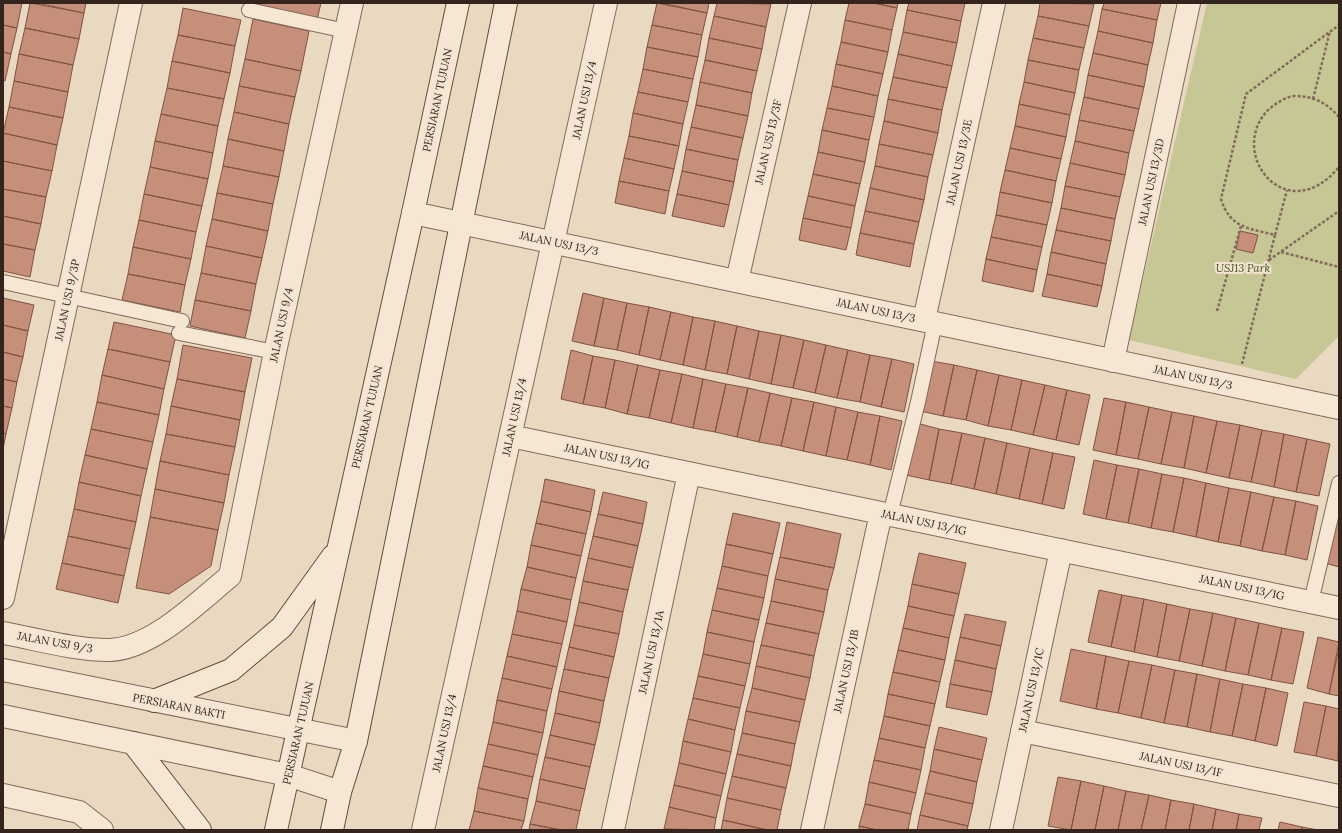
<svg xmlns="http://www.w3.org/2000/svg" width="1342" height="833" font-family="Lora,serif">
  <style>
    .green { fill: #c7c796 }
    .building { fill: #c68f7a; stroke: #805242 }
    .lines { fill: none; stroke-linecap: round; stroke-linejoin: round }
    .service-casing { stroke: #836a5a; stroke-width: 16 }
    .minor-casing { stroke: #836a5a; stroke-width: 24 }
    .tertiary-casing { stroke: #836a5a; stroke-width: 24 }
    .secondary-casing { stroke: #644c3d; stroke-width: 24 }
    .path { stroke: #836a5a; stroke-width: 2.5; stroke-dasharray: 3 2; stroke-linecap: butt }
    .service { stroke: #f6e7d4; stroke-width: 14 }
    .minor { stroke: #f6e7d4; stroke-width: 22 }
    .tertiary { stroke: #f6e7d4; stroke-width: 22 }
    .secondary { stroke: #f6e7d4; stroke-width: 22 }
    .labels { text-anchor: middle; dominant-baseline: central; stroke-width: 4; stroke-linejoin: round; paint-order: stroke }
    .street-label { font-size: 11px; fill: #33251d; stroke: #f2e4d0 }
    .park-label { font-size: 11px; font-style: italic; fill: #4a4e25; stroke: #f2e4d0 }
  </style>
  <rect width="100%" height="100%" fill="#ead9c1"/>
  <path class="green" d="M1207,3h132v333l-43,43 -167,-39z"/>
  <path class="building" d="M3,3h19l-5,25 -14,-3z
    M30,3l54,10 -5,26 -54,-11z
    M37,3h49l-2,10z
    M261,3h60l-4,17 -57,-12z
    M657,3l50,10 -5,22 -50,-10z
    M661,3h48l-2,10z
    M717,3l54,1 -5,23 -52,-11z
    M849,3h25l23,5 -5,22 -47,-10z
    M874,3h24l-1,5z
    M909,3h56l-4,18 -54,-11z
    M1040,3l54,1 -5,22 -51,-10z
    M1104,3h57l-4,17 -55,-11z
    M183,8l58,12 -6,26 -57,-11z
    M1102,9l55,11 -4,23 -55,-12z
    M907,10l54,11 -4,22 -54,-11z
    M714,16l52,11 -4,22 -53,-11z
    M1038,16l51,10 -5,22 -51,-10z
    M253,19l56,12 -8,40 -56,-12z
    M845,20l47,10 -4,22 -47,-10z
    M3,25l14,3 -6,26 -8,-2z
    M652,25l50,10 -4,22 -51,-10z
    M25,28l54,11 -6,26 -54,-11z
    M1098,31l55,12 -5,22 -55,-12z
    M903,32l54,11 -5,23 -54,-12z
    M178,35l57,11 -5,27 -58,-12z
    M709,38l53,11 -5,22 -52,-11z
    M1033,38l51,10 -5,22 -51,-10z
    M841,42l47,10 -5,22 -47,-10z
    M647,47l51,10 -5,22 -50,-10z
    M3,52l8,2 -6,27 -2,-1z
    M1093,53l55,12 -4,22 -56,-12z
    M19,54l54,11 -5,27 -54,-11z
    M898,54l54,12 -5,22 -54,-11z
    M245,59l56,12 -6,26 -56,-11z
    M705,60l52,11 -5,22 -52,-11z
    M1028,60l51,10 -4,23 -51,-11z
    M172,61l58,12 -6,26 -57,-11z
    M836,64l47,10 -5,22 -46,-10z
    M643,69l50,10 -5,23 -50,-10z
    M1088,75l56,12 -5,22 -55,-12z
    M893,77l54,11 -5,22 -54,-11z
    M14,81l54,11 -5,26 -54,-11z
    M700,82l52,11 -4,23 -52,-11z
    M1024,82l51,11 -5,22 -51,-11z
    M239,86l56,11 -6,27 -55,-12z
    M832,86l46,10 -4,21 -47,-9z
    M167,88l57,11 -6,27 -57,-12z
    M638,92l50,10 -5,22 -50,-11z
    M1084,97l55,12 -5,22 -55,-11z
    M888,99l54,11 -4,23 -54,-12z
    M1019,104l51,11 -4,22 -51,-11z
    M696,105l52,11 -5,22 -52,-11z
    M9,107l54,11 -6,27 -54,-12z
    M827,108l47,9 -5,23 -47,-10z
    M234,112l55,12 -5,27 -56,-12z
    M633,113l50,11 -4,22 -50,-10z
    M161,114l57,12 -5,27 -58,-12z
    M1079,120l55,11 -5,22 -54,-12z
    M884,121l54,12 -5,22 -54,-11z
    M1015,126l51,11 -5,22 -51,-11z
    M691,127l52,11 -5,22 -52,-11z
    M822,130l47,10 -4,22 -47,-10z
    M3,133l54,12 -5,26 -49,-10z
    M629,136l50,10 -5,23 -50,-11z
    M228,139l56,12 -5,26 -56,-11z
    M155,141l58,12 -5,26 -58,-12z
    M1075,141l54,12 -4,22 -55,-12z
    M879,144l54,11 -5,22 -53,-11z
    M1010,148l51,11 -5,22 -51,-11z
    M686,149l52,11 -4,22 -52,-11z
    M818,152l47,10 -5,22 -47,-10z
    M624,158l50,11 -5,22 -50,-10z
    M3,161l49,10 -6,26 -43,-8z
    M1070,163l55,12 -5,22 -55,-11z
    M223,166l56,11 -6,27 -56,-11z
    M875,166l53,11 -4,23 -54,-12z
    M150,167l58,12 -6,27 -58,-12z
    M1005,170l51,11 -4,22 -52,-11z
    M682,171l52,11 -5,23 -52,-11z
    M813,174l47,10 -5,22 -47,-10z
    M619,181l50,10 -4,23 -50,-11z
    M1065,186l55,11 -5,22 -54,-11z
    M870,188l54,12 -5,22 -54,-11z
    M3,189l43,8 -5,27 -38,-8z
    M1000,192l52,11 -5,22 -51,-10z
    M217,193l56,11 -5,27 -56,-12z
    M144,194l58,12 -6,26 -57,-12z
    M677,194l52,11 -5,22 -52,-11z
    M808,196l47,10 -4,22 -48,-10z
    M1061,208l54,11 -4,22 -55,-11z
    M865,211l54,11 -5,22 -54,-11z
    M996,215l51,10 -5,22 -51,-10z
    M3,216l38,8 -6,26 -32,-6z
    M803,218l48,10 -5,22 -47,-10z
    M212,219l56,12 -6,27 -56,-12z
    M139,220l57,12 -5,27 -58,-12z
    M1056,230l55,11 -5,23 -55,-12z
    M1240,231l18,4 -5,18 -17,-4z
    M860,233l54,11 -4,23 -54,-12z
    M991,237l51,10 -5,23 -51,-11z
    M3,244l32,6 -5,27 -27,-6z
    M206,246l56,12 -6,26 -55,-11z
    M133,247l58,12 -6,26 -57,-11z
    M1051,252l55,12 -4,22 -55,-12z
    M986,259l51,11 -4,22 -51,-11z
    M201,273l55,11 -5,27 -56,-11z
    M128,274l57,11 -5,27 -58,-12z
    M1047,274l55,12 -5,21 -55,-11z
    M583,293l21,5 -10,48 -22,-5z
    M3,298l31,7 -6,26 -25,-6z
    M604,298l23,5 -10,47 -23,-4z
    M195,300l56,11 -6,27 -55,-12z
    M627,303l22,4 -10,48 -22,-5z
    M649,307l22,5 -11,48 -21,-5z
    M671,312l22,5 -10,48 -23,-5z
    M693,317l22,4 -10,49 -22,-5z
    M715,321l22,5 -10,48 -22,-4z
    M114,322l62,13 -6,27 -62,-13z
    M3,325l25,6 -5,26 -20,-5z
    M737,326l22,5 -10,48 -22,-5z
    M759,331l22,4 -10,49 -22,-5z
    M781,335l23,5 -11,48 -22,-4z
    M804,340l22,5 -11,48 -22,-5z
    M183,345l69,13 -7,34 -68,-13z
    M826,345l22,5 -11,48 -22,-5z
    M108,349l62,13 -6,27 -62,-14z
    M571,350l22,6 -10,48 -22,-5z
    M848,350l22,5 -10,47 -23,-4z
    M3,352l20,5 -6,25 -14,-3z
    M870,355l22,4 -11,48 -21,-5z
    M593,356l22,4 -10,48 -22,-4z
    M892,359l22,5 -10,48 -23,-5z
    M615,360l23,5 -11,49 -22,-6z
    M931,361l23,4 -11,51 -23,-5z
    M638,365l22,5 -11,48 -22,-4z
    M954,365l23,5 -11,50 -23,-4z
    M660,370l22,4 -11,49 -22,-5z
    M977,370l22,5 -11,51 -22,-6z
    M682,374l21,5 -10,49 -22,-5z
    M102,375l62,14 -5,26 -62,-13z
    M999,375l23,5 -11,50 -23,-4z
    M3,379l14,3 -5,26 -9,-2z
    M177,379l68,13 -5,28 -69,-14z
    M703,379l23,5 -11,48 -22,-4z
    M1022,380l23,5 -12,50 -22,-5z
    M726,384l22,4 -11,49 -22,-5z
    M1045,385l22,5 -11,50 -23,-5z
    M748,388l22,5 -11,49 -22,-5z
    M1067,390l23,5 -11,50 -23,-5z
    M770,393l22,5 -11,48 -22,-4z
    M792,398l22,4 -11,49 -22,-5z
    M1104,398l22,4 -10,53 -23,-5z
    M97,402l62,13 -6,27 -62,-13z
    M814,402l22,5 -10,49 -23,-5z
    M1126,402l23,5 -11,52 -22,-4z
    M3,406l9,2 -6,26 -3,-1z
    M171,406l69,14 -5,27 -69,-13z
    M836,407l22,5 -11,48 -21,-4z
    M1149,407l23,5 -11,52 -23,-5z
    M858,412l22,4 -10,49 -23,-5z
    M1172,412l22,4 -10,52 -23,-4z
    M880,416l22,5 -11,49 -21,-5z
    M1194,416l23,5 -11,52 -22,-5z
    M1217,421l23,4 -11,53 -23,-5z
    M917,423l22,6 -10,51 -23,-5z
    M1240,425l22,5 -11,52 -22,-4z
    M91,429l62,13 -6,27 -62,-14z
    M939,429l23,4 -11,51 -22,-4z
    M1262,430l22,4 -10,53 -23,-5z
    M3,433l3,1 -3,15z
    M962,433l23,5 -11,51 -23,-5z
    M166,434l69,13 -6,28 -69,-14z
    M1284,434l23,5 -11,53 -22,-5z
    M985,438l22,5 -11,51 -22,-5z
    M1307,439l23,5 -11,52 -23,-4z
    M1007,443l23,5 -11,51 -23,-5z
    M1030,448l23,5 -11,51 -23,-5z
    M1053,453l22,4 -11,52 -22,-5z
    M85,455l62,14 -6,27 -62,-14z
    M1094,460l23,5 -11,54 -23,-5z
    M160,461l69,14 -5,28 -69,-14z
    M1117,465l22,4 -11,54 -22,-4z
    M1139,469l23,5 -11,54 -23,-5z
    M1162,474l22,4 -11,54 -22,-4z
    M1184,478l22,5 -10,54 -23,-5z
    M545,479l50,11 -4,22 -50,-11z
    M79,482l62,14 -5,26 -62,-13z
    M1206,483l23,5 -11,54 -22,-5z
    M1229,488l22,4 -11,54 -22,-4z
    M155,489l69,14 -6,27 -68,-13z
    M603,492l44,10 -4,22 -45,-10z
    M1251,492l23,5 -12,54 -22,-5z
    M1274,497l22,4 -11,54 -23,-4z
    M541,501l50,11 -5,22 -50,-11z
    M1296,501l22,5 -11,54 -22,-5z
    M74,509l62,13 -6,27 -62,-13z
    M1339,512v55l-14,-4z
    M733,513l47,10 -7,31 -47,-10z
    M598,514l45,10 -5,22 -45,-10z
    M150,517l68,13 -7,36 -42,28 -33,-6z
    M787,522l54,12 -7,34 -54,-11z
    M536,523l50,11 -5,22 -50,-11z
    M68,536l62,13 -6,27 -62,-13z
    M593,536l45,10 -5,22 -45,-10z
    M726,544l47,10 -5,22 -46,-10z
    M531,545l50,11 -5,22 -49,-11z
    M919,553l47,10 -7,31 -47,-10z
    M780,557l54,11 -6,22 -53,-11z
    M588,558l45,10 -5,22 -45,-9z
    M62,563l62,13 -6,27 -62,-14z
    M722,566l46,10 -4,22 -47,-10z
    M527,567l49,11 -5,22 -50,-11z
    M775,579l53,11 -4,22 -53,-11z
    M583,581l45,9 -5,22 -44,-10z
    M912,584l47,10 -5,22 -46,-10z
    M717,588l47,10 -5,22 -47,-10z
    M521,589l50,11 -4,22 -50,-11z
    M1099,590l23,5 -11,52 -23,-5z
    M1122,595l22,4 -10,53 -23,-5z
    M1144,599l23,5 -10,53 -23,-5z
    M771,601l53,11 -5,22 -53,-11z
    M579,602l44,10 -4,22 -45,-9z
    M1167,604l23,5 -11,52 -22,-4z
    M908,606l46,10 -5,22 -46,-10z
    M1190,609l23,4 -11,53 -23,-5z
    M712,610l47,10 -5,22 -47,-10z
    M517,611l50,11 -5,22 -50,-10z
    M1213,613l23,5 -11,53 -23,-5z
    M965,614l41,8 -5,24 -41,-9z
    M1236,618l23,5 -11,52 -23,-4z
    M766,623l53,11 -5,22 -53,-11z
    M1259,623l23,5 -11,52 -23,-5z
    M574,625l45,9 -5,23 -45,-10z
    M903,628l46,10 -4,22 -47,-10z
    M1282,628l22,4 -11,52 -22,-4z
    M707,632l47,10 -4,22 -47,-10z
    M512,634l50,10 -5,23 -50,-11z
    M960,637l41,9 -5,23 -41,-9z
    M1318,637l21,5 -10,52 -22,-6z
    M761,645l53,11 -4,22 -54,-12z
    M569,647l45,10 -5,21 -45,-9z
    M1339,648v48l-10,-2z
    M1071,649l35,7 -10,53 -36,-8z
    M898,650l47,10 -5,22 -47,-10z
    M703,654l47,10 -5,22 -47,-10z
    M507,656l50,11 -5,22 -50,-11z
    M1106,656l23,5 -11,52 -22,-4z
    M955,660l41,9 -4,23 -42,-8z
    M1129,661l23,4 -11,53 -23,-5z
    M1152,665l23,5 -11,53 -23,-5z
    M756,666l54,12 -5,22 -53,-12z
    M564,669l45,9 -5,23 -45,-10z
    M1175,670l22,4 -10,53 -23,-4z
    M893,672l47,10 -5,22 -47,-10z
    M1197,674l23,5 -10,53 -23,-5z
    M698,676l47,10 -5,22 -47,-10z
    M502,678l50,11 -5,22 -50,-11z
    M1220,679l23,5 -11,52 -22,-4z
    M950,684l42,8 -5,23 -41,-8z
    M1243,684l23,4 -11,53 -23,-5z
    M752,688l53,12 -5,22 -54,-11z
    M1266,688l22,5 -11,53 -22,-5z
    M559,691l45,10 -4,22 -45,-10z
    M888,694l47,10 -5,22 -46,-10z
    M693,698l47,10 -5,22 -47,-11z
    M497,700l50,11 -4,22 -50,-11z
    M1304,702l22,4 -10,50 -22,-4z
    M1326,706l13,3 -1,52 -22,-5z
    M746,711l54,11 -5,22 -53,-11z
    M555,713l45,10 -5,22 -45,-10z
    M884,716l46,10 -5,22 -46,-10z
    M688,719l47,11 -4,22 -48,-11z
    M493,722l50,11 -5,22 -50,-11z
    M939,727l48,11 -5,22 -48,-11z
    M742,733l53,11 -4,22 -54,-12z
    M550,735l45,10 -5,22 -45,-10z
    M879,738l46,10 -4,22 -47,-10z
    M683,741l48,11 -5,22 -47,-11z
    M488,744l50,11 -5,22 -50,-11z
    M934,749l48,11 -5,22 -47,-11z
    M737,754l54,12 -5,22 -54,-12z
    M545,757l45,10 -5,22 -45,-10z
    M874,760l47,10 -5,23 -47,-11z
    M679,763l47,11 -5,22 -47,-11z
    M483,766l50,11 -5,22 -50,-11z
    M930,771l47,11 -4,22 -48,-11z
    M732,776l54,12 -5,22 -54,-12z
    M1058,777l23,4 -10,49 -23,-4z
    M540,779l45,10 -5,22 -44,-10z
    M1081,781l23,5 -9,44h-24z
    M869,782l47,11 -5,21 -46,-10z
    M674,785l47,11 -5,22 -47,-11z
    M1104,786l22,5 -8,39h-23z
    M478,788l50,11 -4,22 -50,-10z
    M1126,791l23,4 -8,35h-23z
    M925,793l48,11 -5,22 -48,-11z
    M1149,795l22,5 -6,30h-24z
    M727,798l54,12 -4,20h-10l-44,-10z
    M1171,800l23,4 -5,26h-24z
    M536,801l44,10 -4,19h-15l-31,-6z
    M865,804l46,10 -3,16h-31l-18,-4z
    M1194,804l22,5 -4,21h-23z
    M669,807l47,11 -2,12 -50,-1z
    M1216,809l23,5 -3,16h-24z
    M474,811l50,10 -3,9h-52z
    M1239,814l23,4 -3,12h-23z
    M920,815l48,11 -1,4h-50z
    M723,820l44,10h-46z
    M1280,822l22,5v3h-24z
    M530,824l31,6h-32z
    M859,826l18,4h-18z
    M1302,827l16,3h-16z"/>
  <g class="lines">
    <defs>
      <path id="service" d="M249,10l97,21
        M3,282l179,39
        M179,333l96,19
        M890,515l28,-113 17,-79
        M1311,602l28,-119"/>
      <path id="minor" d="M413,213l926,195
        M737,281l63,-278
        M924,320l70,-317
        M1113,361l76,-358
        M510,436l829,172
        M3,598l128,-595
        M3,633c34,6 71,17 106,17 43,-1 89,-48 121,-74l45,-224 77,-349
        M1022,731l317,65
        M3,795l76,17 23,18
        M423,830l183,-827
        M613,830l76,-357
        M812,830l69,-317
        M1001,830l60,-280"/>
      <path id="tertiary" d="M3,670l353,71
        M3,716l285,59 52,17"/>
      <path id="secondary" d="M154,701l77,-31 51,-43 51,-71
        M133,743l67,87
        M276,830l137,-617 45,-210
        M332,830l8,-38 16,-51 150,-738"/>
    </defs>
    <use href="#service" class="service-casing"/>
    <use href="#minor" class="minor-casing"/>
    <use href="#tertiary" class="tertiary-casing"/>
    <use href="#secondary" class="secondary-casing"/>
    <path class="path" d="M1313,99l17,-68
      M1339,117c-12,-14 -25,-21 -45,-21 -9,1 -19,8 -26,14 -42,44 19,120 71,57
      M1275,235l12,-45
      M1281,252l58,15
      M1269,260l70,-49
      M1217,311l24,-85
      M1242,364l33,-129c-27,-7 -45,-7 -54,-36l25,-105 93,-69"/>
    <use href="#service" class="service"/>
    <use href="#minor" class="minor"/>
    <use href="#tertiary" class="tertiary"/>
    <use href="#secondary" class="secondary"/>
  </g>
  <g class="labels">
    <g class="street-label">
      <text transform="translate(437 100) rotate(-78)">PERSIARAN TUJUAN</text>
      <text transform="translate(584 100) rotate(-78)">JALAN USJ 13/4</text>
      <text transform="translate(768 142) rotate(-77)">JALAN USJ 13/3F</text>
      <text transform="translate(959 162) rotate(-78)">JALAN USJ 13/3E</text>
      <text transform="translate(1151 182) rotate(-78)">JALAN USJ 13/3D</text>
      <text transform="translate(559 243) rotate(12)">JALAN USJ 13/3</text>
      <text transform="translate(67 300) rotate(-78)">JALAN USJ 9/3P</text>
      <text transform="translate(876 310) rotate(12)">JALAN USJ 13/3</text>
      <text transform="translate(281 325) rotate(-78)">JALAN USJ 9/4</text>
      <text transform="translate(1193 377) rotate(12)">JALAN USJ 13/3</text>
      <text transform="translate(367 417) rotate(-77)">PERSIARAN TUJUAN</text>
      <text transform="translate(514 417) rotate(-78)">JALAN USJ 13/4</text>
      <text transform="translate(607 456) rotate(12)">JALAN USJ 13/1G</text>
      <text transform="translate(924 522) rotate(12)">JALAN USJ 13/1G</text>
      <text transform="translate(1242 587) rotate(12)">JALAN USJ 13/1G</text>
      <text transform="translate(55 642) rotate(10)">JALAN USJ 9/3</text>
      <text transform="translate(651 652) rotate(-78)">JALAN USJ 13/1A</text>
      <text transform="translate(846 671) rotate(-78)">JALAN USJ 13/1B</text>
      <text transform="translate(1031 690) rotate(-78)">JALAN USJ 13/1C</text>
      <text transform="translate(179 706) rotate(11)">PERSIARAN BAKTI</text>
      <text transform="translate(298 733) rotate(-77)">PERSIARAN TUJUAN</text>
      <text transform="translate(444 733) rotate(-78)">JALAN USJ 13/4</text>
      <text transform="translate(1181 764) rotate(12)">JALAN USJ 13/1F</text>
    </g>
    <g class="park-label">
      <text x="1243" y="268">USJ13 Park</text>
    </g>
  </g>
  <rect width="1342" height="833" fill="none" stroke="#33251d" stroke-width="8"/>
</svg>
